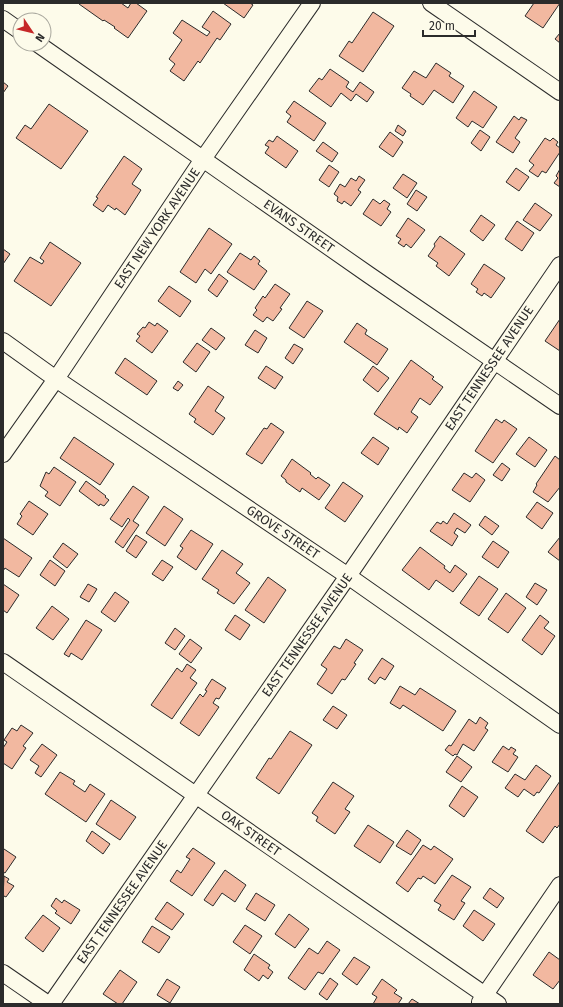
<svg xmlns="http://www.w3.org/2000/svg" width="563" height="1007" font-family="'Fira Sans',sans-serif">
  <style>
    .building { fill: #f2b8a0; stroke: #2b2b2b }
    .lines { fill: none; stroke-linecap: round; stroke-linejoin: round }
    .minor-casing { stroke: #2b2b2b; stroke-width: 18 }
    .minor { stroke: #fdfbea; stroke-width: 16 }
    .labels { text-anchor: middle; dominant-baseline: central; stroke-width: 3; stroke-linejoin: round; paint-order: stroke }
    .street-label { font-size: 13px; fill: #2b2b2b; stroke: #fdfbea }
  </style>
  <rect width="100%" height="100%" fill="#fdfbea"/>
  <path class="building" d="M80,3h41l7,5 3,-5h5l11,8 -19,27 -14,-10 1,-1 -11,-7 -1,1 -24,-17z
    M223,3h27l3,2 -9,13z
    M534,3h26l-17,25 -18,-12z
    M213,11l18,13 -11,16 -3,-2 -17,25 -2,-2 -14,20 -14,-10 5,-7 -6,-5 13,-19 -9,-7 9,-13 25,16 3,-4 -8,-5z
    M373,12l21,14 -31,46 -24,-16 10,-15 3,2z
    M560,33v10l-5,-4z
    M436,63l15,10 -2,3 15,10 -11,17 -19,-13 -11,15 -13,-9 1,-2 -9,-6 12,-17 12,7z
    M330,69l19,13 -3,5 7,5 7,-10 14,10 -7,10 -11,-8 -5,7 -10,-8 -10,14 -22,-16 10,-13 3,2z
    M3,82l5,4 -5,7z
    M474,91l23,16 -14,21 -11,-7 -4,6 -12,-9z
    M294,101l32,22 -12,18 -27,-19 4,-6 -5,-4z
    M49,104l39,27 -27,38 -45,-31 9,-13 6,4z
    M514,116l5,4 2,-3 6,3 -12,18 5,4 -7,11 -17,-11z
    M398,125l8,6 -3,5 -8,-5z
    M480,130l10,7 -9,14 -10,-8z
    M390,132l13,10 -10,15 -14,-10z
    M277,136l21,15 -12,17 -21,-15 4,-6 -4,-2 4,-5 4,2z
    M545,138l5,3 3,-3 5,4 -2,3 4,3v4l-14,21 -4,-2 -4,6 -9,-6 5,-6 -5,-4z
    M323,142l15,11 -6,9 -16,-11z
    M124,156l18,13 -10,15 9,6 -16,25 -9,-7 -1,2 -7,-5 -5,7 -10,-7 5,-7 -2,-1z
    M329,165l10,7 -10,15 -10,-7z
    M516,168l13,9 -10,14 -13,-9z
    M560,169v18l-6,-4 4,-5 -2,-2z
    M403,174l14,9 -10,15 -14,-10z
    M359,176l6,4 -7,10 3,2 -10,14 -7,-5 -2,3 -5,-3 1,-4 -4,-3 6,-10 5,3 6,-9 5,3z
    M416,190l11,7 -10,14 -10,-7z
    M373,199l7,5 4,-4 6,4 -3,5 4,3 -10,14 -18,-12z
    M535,203l17,12 -12,16 -17,-11z
    M481,215l14,10 -12,16 -13,-10z
    M408,218l17,12 -14,18 -5,-4 -2,3 -6,-4 3,-4 -5,-3z
    M517,221l17,12 -12,18 -17,-12z
    M209,228l23,16 -21,30 -6,-5 -9,14 -16,-11z
    M440,236l25,18 -16,22 -13,-10 2,-3 -10,-7 7,-10 -1,-2z
    M50,242l31,21 -30,43 -37,-25 16,-24 12,7 2,-3 -4,-3z
    M3,249l7,5 -7,10z
    M240,253l11,7 3,-4 6,5 -2,3 9,7 -13,19 -27,-18z
    M484,264l21,14 -14,20 -7,-5 -2,3 -6,-4 2,-3 -7,-5z
    M219,274l9,7 -11,16 -9,-7z
    M275,284l15,10 -10,14 2,1 -9,12 -6,-4 -4,5 -10,-7 4,-5 -2,-2 8,-12 2,2z
    M169,286l22,15 -11,16 -22,-16z
    M307,301l16,10 -19,27 -15,-10z
    M560,319v32l-15,-10z
    M149,322l6,4 2,-3 11,8 -16,22 -16,-12 4,-5 -3,-2 6,-7 2,1z
    M357,323l10,7 -2,4 23,15 -11,16 -33,-23z
    M211,328l14,10 -9,12 -14,-10z
    M255,330l12,8 -9,15 -13,-8z
    M197,343l13,9 -14,20 -13,-10z
    M294,344l9,5 -10,15 -8,-6z
    M125,358l32,23 -10,14 -32,-22z
    M411,360l23,17 -2,2 11,8 -13,18 -10,-7 -9,14 7,5 -11,16 -8,-6 -1,3 -24,-16z
    M266,366l17,11 -8,12 -17,-11z
    M373,366l16,12 -11,14 -15,-12z
    M178,381l5,4 -5,6 -5,-3z
    M208,386l16,11 -9,14 10,7 -12,17 -19,-13 2,-3 -7,-5z
    M496,419l6,4 2,-3 13,9 -24,34 -18,-12z
    M271,423l13,9 -22,32 -16,-10 18,-26 3,1z
    M74,437l40,27 -14,21 -40,-27z
    M373,437l16,11 -11,17 -17,-12z
    M529,437l18,13 -12,17 -19,-13z
    M555,456l5,4v27l-12,15 -15,-10 4,-7 -1,-1z
    M292,459l19,14 -1,1 6,5 2,-2 12,8 -11,15 -17,-12 -2,4 -14,-10v-2l-5,-4z
    M502,463l8,6 -8,12 -9,-6z
    M54,467l22,15 -16,24 -15,-10 3,-4 -8,-6 6,-14 3,2z
    M464,473l8,5 4,-5 9,7 -15,22 -18,-12z
    M86,481l20,15 -1,1 4,3 -5,6 -4,-2 -1,2 -20,-15z
    M343,482l20,14 -18,26 -20,-14z
    M133,486l16,11 -16,24 6,4 -16,23 -8,-6 15,-22 -2,-2 -6,9 -12,-8z
    M29,501l19,13 -15,21 -16,-11 5,-8 -2,-2z
    M537,502l16,11 -11,16 -16,-12z
    M164,506l19,13 -18,27 -19,-13z
    M454,513l17,12 -6,8 -8,-5 -3,5 4,3 -6,10 -22,-15 7,-9 4,2 2,-3 4,3z
    M485,516l14,10 -7,9 -13,-10z
    M191,530l22,14 -17,26 -19,-13 6,-9 -3,-2z
    M136,535l11,7 -11,16 -10,-7z
    M560,537v24l-12,-9z
    M3,538l29,20 -13,19 -14,-9 -2,3z
    M493,541l16,11 -11,16 -16,-11z
    M63,543l15,11 -11,14 -14,-11z
    M420,547l25,19 -1,2 6,5 5,-8 12,9 -14,18 -17,-12 -7,10 -27,-20z
    M222,550l21,14 -7,9 14,10 -16,21 -17,-11 2,-3 -17,-11z
    M50,560l15,11 -10,15 -15,-11z
    M162,560l11,7 -10,14 -11,-7z
    M479,576l19,13 -19,27 -19,-13z
    M268,577l18,13 -22,33 -19,-13z
    M535,583l12,7 -10,15 -11,-8z
    M3,584l16,11 -12,18 -4,-3z
    M88,584l9,5 -8,13 -9,-5z
    M115,592l14,10 -14,20 -14,-10z
    M506,593l20,15 -18,25 -20,-14z
    M52,606l17,13 -16,21 -17,-12z
    M235,615l15,10 -10,15 -15,-10z
    M540,615l9,7 -5,6 11,8 -13,19 -20,-15z
    M86,620l16,10 -20,30 -11,-7 -2,4 -5,-3z
    M175,628l10,8 -10,14 -10,-7z
    M190,639l12,9 -11,15 -12,-9z
    M346,639l17,11 -9,13 2,1 -11,16 -3,-1 -10,15 -15,-10 10,-15 -6,-4 13,-19 6,3z
    M382,658l12,8 -9,14 -5,-3 -5,7 -7,-5z
    M187,664l9,6 -6,8 7,5 -25,36 -21,-14 26,-37 5,4z
    M212,679l14,9 -7,11 -3,-1 -3,5 6,4 -20,29 -19,-13 20,-29 3,3 4,-6 -2,-1z
    M400,686l15,9 5,-7 36,23 -13,20 -40,-26 -3,4 -10,-6z
    M333,706l14,9 -10,14 -14,-9z
    M480,717l8,6 -3,5 3,2 -14,21 -11,-7 -6,11 -2,-1 -2,2 -8,-6 4,-5 2,1 18,-27 7,5z
    M21,725l12,8 -10,13 3,2 -14,21 -9,-6v-15l4,-6 -3,-2 8,-12 5,3z
    M290,731l22,14 -33,49 -23,-16 13,-20 2,1z
    M42,744l15,11 -16,22 -6,-4 4,-7 -9,-6z
    M503,746l6,4 2,-3 5,3 -3,4 5,3 -10,15 -16,-10z
    M457,756l15,11 -11,15 -15,-10z
    M536,765l15,11 -12,17 -2,-1 -3,4 -10,-7 -6,8 -13,-9 10,-14 10,6z
    M60,772l15,9 -2,3 12,8 5,-8 15,10 -19,28 -41,-28z
    M560,781v43l-3,4 -2,-2 -12,17 -17,-12z
    M333,782l21,14 -9,13 5,3 -15,22 -19,-13 2,-4 -6,-4z
    M462,786l16,11 -14,20 -15,-11z
    M111,800l25,17 -16,23 -24,-16z
    M368,825l26,17 -14,21 -26,-17z
    M407,830l14,10 -10,15 -15,-9z
    M92,831l18,13 -7,10 -17,-13z
    M423,845l8,5 3,-4 19,13 -18,25 -12,-8 -2,3 -3,-1 -10,14 -12,-9z
    M193,848l22,15 -23,33 -22,-15 7,-11 4,3 9,-14 -4,-2z
    M4,849l12,8 -11,16 -2,-1v-22z
    M225,870l21,15 -11,17 -13,-9 -9,13 -9,-6z
    M452,875l19,12 -10,14 4,2 -11,17 -16,-10 3,-5 -7,-4z
    M4,876l5,3 -2,3 7,4 -8,11 -2,-1 -1,2z
    M490,888l14,10 -7,10 -14,-10z
    M256,893l19,12 -10,16 -19,-12z
    M56,898l6,5 2,-3 16,10 -9,14 -16,-11 2,-2 -6,-5z
    M167,902l17,12 -12,16 -17,-11z
    M474,910l21,14 -12,17 -20,-15z
    M289,914l20,15 -14,19 -20,-14z
    M43,915l17,13 -17,24 -18,-14z
    M245,925l17,11 -12,18 -17,-12z
    M152,926l18,11 -11,16 -17,-11z
    M327,941l13,9 -17,24 -5,-2 -13,18 -17,-12 21,-30 9,6z
    M549,952l11,8v20l-7,9 -20,-14z
    M254,954l16,11 -2,3 5,4 -5,7 -5,-4 -4,6 -15,-11z
    M354,957l16,10 -13,18 -15,-11z
    M120,970l17,12 -15,22h-4l-15,-10z
    M330,978l8,6 -11,16 -8,-6z
    M167,979l13,8 -10,16 -13,-8z
    M382,979l15,11 -3,3 8,5 -4,6h-25l4,-7 -5,-3z
    M412,999l8,5h-12z"/>
  <g class="lines">
    <defs>
      <path id="minor" d="M431,3l129,89
        M3,19l17,12
        M38,44l331,231 191,131
        M3,341l53,38 292,197 212,149
        M3,454l53,-75 147,-220 109,-156
        M3,662l495,342
        M3,973l45,31
        M480,1002l80,-117
        M51,1004l297,-428 212,-311"/>
    </defs>
    <use href="#minor" class="minor-casing"/>
    <use href="#minor" class="minor"/>
  </g>
  <g class="labels">
    <g class="street-label">
      <text transform="translate(299 226) rotate(35)">EVANS STREET</text>
      <text transform="translate(157 228) rotate(-56)">EAST NEW YORK AVENUE</text>
      <text transform="translate(489 368) rotate(-56)">EAST TENNESSEE AVENUE</text>
      <text transform="translate(283 532) rotate(34)">GROVE STREET</text>
      <text transform="translate(307 635) rotate(-55)">EAST TENNESSEE AVENUE</text>
      <text transform="translate(251 833) rotate(35)">OAK STREET</text>
      <text transform="translate(122 902) rotate(-55)">EAST TENNESSEE AVENUE</text>
    </g>
  </g>
  <rect width="563" height="1007" fill="none" stroke="#2b2b2b" stroke-width="8"/>
  <g transform="translate(32 32) rotate(125)"><circle r="19" fill="#fdfbea" stroke="#a9a89e"/>
  <path d="M0-3L7 15L0 10L-7 15Z" fill="#c62828"/>
  <text y="-6" font-size="11" font-weight="bold" text-anchor="middle" fill="#2b2b2b">N</text>
  </g>
  <path d="M423 30v6h52v-6" fill="none" stroke="#2b2b2b" stroke-width="2"/>
  <text x="429" y="30" font-size="12" fill="#2b2b2b" stroke="#fdfbea" stroke-width="3" paint-order="stroke">20 m</text>
</svg>
